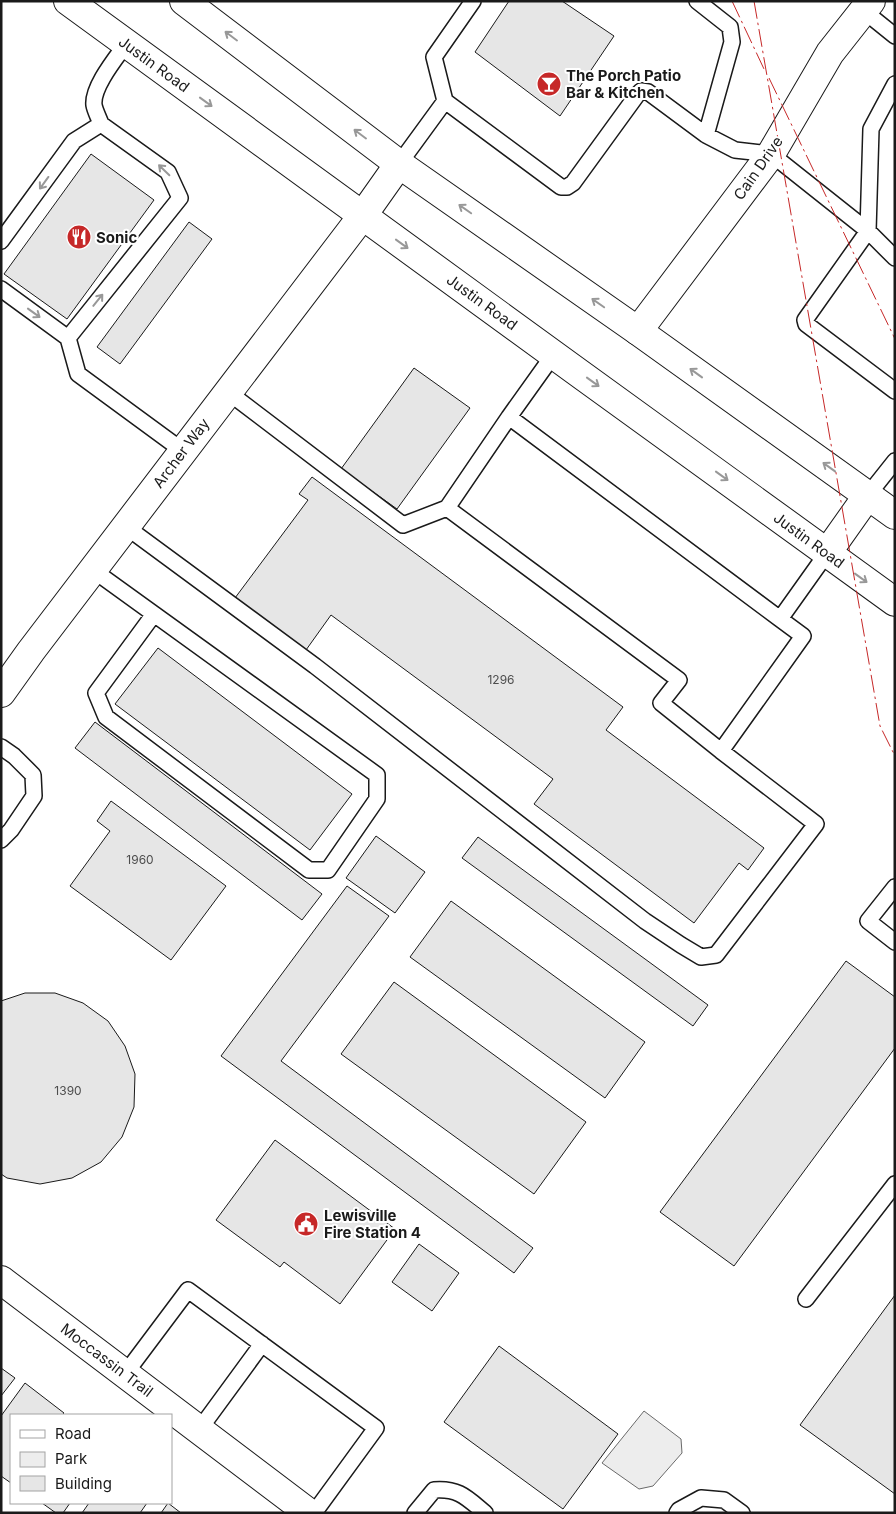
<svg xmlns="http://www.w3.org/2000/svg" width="896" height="1514" font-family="Inter,sans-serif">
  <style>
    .green { fill: #ededed; stroke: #6a6a6a }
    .building { fill: #e6e6e6; stroke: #1a1a1a }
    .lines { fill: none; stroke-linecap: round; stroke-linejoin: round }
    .lane-casing { stroke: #1a1a1a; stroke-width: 18 }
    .street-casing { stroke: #1a1a1a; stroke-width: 30 }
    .secondary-casing { stroke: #1a1a1a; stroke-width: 30 }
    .lane { stroke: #fff; stroke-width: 15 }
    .street { stroke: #fff; stroke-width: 28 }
    .secondary { stroke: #fff; stroke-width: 28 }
    .power { stroke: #c62828; stroke-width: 1; stroke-dasharray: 18 4 2.5 4; stroke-linecap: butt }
    .oneway { stroke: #989898 }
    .labels { text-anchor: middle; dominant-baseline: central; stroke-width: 4; stroke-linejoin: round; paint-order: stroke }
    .number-label { font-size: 12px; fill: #4d4d4d }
    .street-label { font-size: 15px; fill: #1a1a1a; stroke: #fff }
    .poi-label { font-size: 15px; font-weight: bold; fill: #1a1a1a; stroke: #fff; text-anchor: start }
  </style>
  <rect width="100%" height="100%" fill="#fff"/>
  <path class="green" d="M644,1411l37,28 1,14 -29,33 -14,3 -37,-26z"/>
  <path class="building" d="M509,1h53l52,35 -54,80 -85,-64z
    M91,154l63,46 -87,119 -63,-45z
    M189,222l23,17 -92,125 -23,-17z
    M414,368l56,40 -73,101 -56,-40z
    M312,477l311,230 -17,23 158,118 -16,22 -9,-7 -45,60 -160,-119 19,-25 -222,-164 -25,35 -71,-52 73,-98 -9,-6z
    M158,648l194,146 -42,56 -195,-146z
    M95,722l227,172 -20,26 -227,-172z
    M111,801l115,85 -55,74 -101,-74 40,-55 -13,-10z
    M376,836l49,36 -30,41 -49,-35z
    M478,837l230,168 -15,21 -231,-168z
    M347,886l42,30 -108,145 252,187 -19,25 -293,-217z
    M451,901l194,141 -40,56 -195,-141z
    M846,961l49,36v51l-161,218 -74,-54z
    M394,982l192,140 -52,72 -193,-140z
    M25,993h30l28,10 25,18 17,25 10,28 -1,33 -12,30 -21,25 -29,16 -32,6 -33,-6 -6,-4v-173z
    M275,1140l120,89 -55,75 -56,-42 -4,5 -64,-47z
    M419,1244l40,29 -27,38 -40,-29z
    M895,1295v199l-95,-69z
    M499,1346l119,88 -55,75 -119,-87z
    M1,1368l14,10 -14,18z
    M25,1383l39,30 -2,2h-51v68l-10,-7v-60z
    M42,1503h28l-7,10h-7z
    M89,1503h58l-7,10h-58z
    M168,1503l13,10h-20z"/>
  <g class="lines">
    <defs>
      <path id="lane" d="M697,1l33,26 2,15 -26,93 29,15 36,4 97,77 27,27
        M864,11l31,25
        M895,84l-24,45 -3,102 -63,89 1,4 89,67
        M445,101l116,86h6l6,-4 64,-88 4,-4 7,1 58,43
        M101,124c-2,-6 -6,-13 -7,-19 -2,-18 22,-47 32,-61
        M399,164l46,-63 -11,-44 39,-56
        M1,241l73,-100 27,-17 67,48 12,26 -112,140
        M1,289l67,49 10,36 105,77
        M554,354l-45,63 -62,91 232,172 -18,23 60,48 82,-115 -23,-17 47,-66
        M228,392l175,133 44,-17
        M509,417l271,202
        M868,495l27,-34
        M125,526l190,140 330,255 36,24 20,12 15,-2 100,-131 -95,-73
        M93,570l284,205v24l-49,71h-19l-203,-153 -10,-24 58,-79
        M1,747l13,9 19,19 1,21 -23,34 -10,10
        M895,887l-27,34 27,21
        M806,1299l89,-115
        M125,1374l63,-84 188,138 -62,85
        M199,1430l63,-86
        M415,1513l19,-23c25,-2 33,8 51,23
        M677,1513l2,-3 22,-12 23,2 18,13"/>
      <path id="street" d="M638,331l133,-177 59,-101 41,-52
        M1,693l30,-42 332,-436 36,-51
        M1,1280l308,233"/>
      <path id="secondary" d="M68,1c275,202 551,401 827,601
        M184,1l215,163 239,167 257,184
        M827,553l41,-58"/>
    </defs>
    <use href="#lane" class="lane-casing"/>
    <use href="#street" class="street-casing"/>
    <use href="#secondary" class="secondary-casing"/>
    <use href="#lane" class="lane"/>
    <use href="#street" class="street"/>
    <use href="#secondary" class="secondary"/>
    <path class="power" d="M732,1l32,68
      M754,1l126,725 15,30
      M769,78l126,261"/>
  </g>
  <defs><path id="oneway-shaft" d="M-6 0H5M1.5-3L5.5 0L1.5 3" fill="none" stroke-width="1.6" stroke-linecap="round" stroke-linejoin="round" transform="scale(1.25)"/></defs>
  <g class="oneway">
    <use href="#oneway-shaft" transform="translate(231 36) rotate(-143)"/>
    <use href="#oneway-shaft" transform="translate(206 102) rotate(36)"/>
    <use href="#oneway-shaft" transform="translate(360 134) rotate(-143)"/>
    <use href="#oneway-shaft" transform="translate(164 170) rotate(-136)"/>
    <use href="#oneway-shaft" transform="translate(44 183) rotate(126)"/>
    <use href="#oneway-shaft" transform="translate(465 209) rotate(-145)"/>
    <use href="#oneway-shaft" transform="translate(402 244) rotate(36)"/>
    <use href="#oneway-shaft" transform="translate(98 300) rotate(-51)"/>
    <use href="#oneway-shaft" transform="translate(598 303) rotate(-145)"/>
    <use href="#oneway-shaft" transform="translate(34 313) rotate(36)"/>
    <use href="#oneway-shaft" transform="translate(696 373) rotate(-144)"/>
    <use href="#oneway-shaft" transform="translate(593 382) rotate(36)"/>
    <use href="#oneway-shaft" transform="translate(829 467) rotate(-144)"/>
    <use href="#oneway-shaft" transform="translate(722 476) rotate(36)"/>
    <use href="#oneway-shaft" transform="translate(861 578) rotate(36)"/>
  </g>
  <defs>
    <symbol id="bar-disc" viewBox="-11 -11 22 22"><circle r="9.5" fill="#c62828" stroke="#fff"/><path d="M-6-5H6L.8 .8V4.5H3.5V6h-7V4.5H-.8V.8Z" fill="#fff"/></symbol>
    <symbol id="restaurant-disc" viewBox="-11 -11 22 22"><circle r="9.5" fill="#c62828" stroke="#fff"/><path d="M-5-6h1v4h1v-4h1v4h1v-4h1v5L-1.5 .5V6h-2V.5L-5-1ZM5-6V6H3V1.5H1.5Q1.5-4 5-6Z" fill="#fff"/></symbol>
    <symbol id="civic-disc" viewBox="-11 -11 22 22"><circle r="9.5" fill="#c62828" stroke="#fff"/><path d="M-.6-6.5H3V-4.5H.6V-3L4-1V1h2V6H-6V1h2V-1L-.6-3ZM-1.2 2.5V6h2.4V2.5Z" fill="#fff"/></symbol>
  </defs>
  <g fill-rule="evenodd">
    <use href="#bar-disc" x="535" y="70" width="28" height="28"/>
    <use href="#restaurant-disc" x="65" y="223" width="28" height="28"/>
    <use href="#civic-disc" x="292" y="1210" width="28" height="28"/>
  </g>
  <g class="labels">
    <g class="number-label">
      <text x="501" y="679">1296</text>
      <text x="140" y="859">1960</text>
      <text x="68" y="1090">1390</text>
    </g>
    <g class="street-label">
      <text transform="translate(154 64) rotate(36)">Justin Road</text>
      <text transform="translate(758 168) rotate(-55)">Cain Drive</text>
      <text transform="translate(482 302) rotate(36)">Justin Road</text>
      <text transform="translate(181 453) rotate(-53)">Archer Way</text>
      <text transform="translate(809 540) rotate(36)">Justin Road</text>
      <text transform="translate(107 1360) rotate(37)">Moccassin Trail</text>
    </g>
    <g class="poi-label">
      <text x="566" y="75">The Porch Patio<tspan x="566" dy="17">Bar &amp; Kitchen</tspan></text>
      <text x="96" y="237">Sonic</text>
      <text x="324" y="1215">Lewisville<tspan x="324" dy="17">Fire Station 4</tspan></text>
    </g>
  </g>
  <rect width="896" height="1514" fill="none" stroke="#1a1a1a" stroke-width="5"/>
  <rect x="10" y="1414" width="162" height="90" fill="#ffffff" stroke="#a3a3a3"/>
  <rect x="20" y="1430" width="25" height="8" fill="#ffffff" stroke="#a3a3a3"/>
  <text x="55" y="1439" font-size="15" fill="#1a1a1a">Road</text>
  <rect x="20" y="1452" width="25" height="15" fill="#ededed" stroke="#a3a3a3"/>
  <text x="55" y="1464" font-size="15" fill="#1a1a1a">Park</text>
  <rect x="20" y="1476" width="25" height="15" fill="#e6e6e6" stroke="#a3a3a3"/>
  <text x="55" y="1489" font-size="15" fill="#1a1a1a">Building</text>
</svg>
